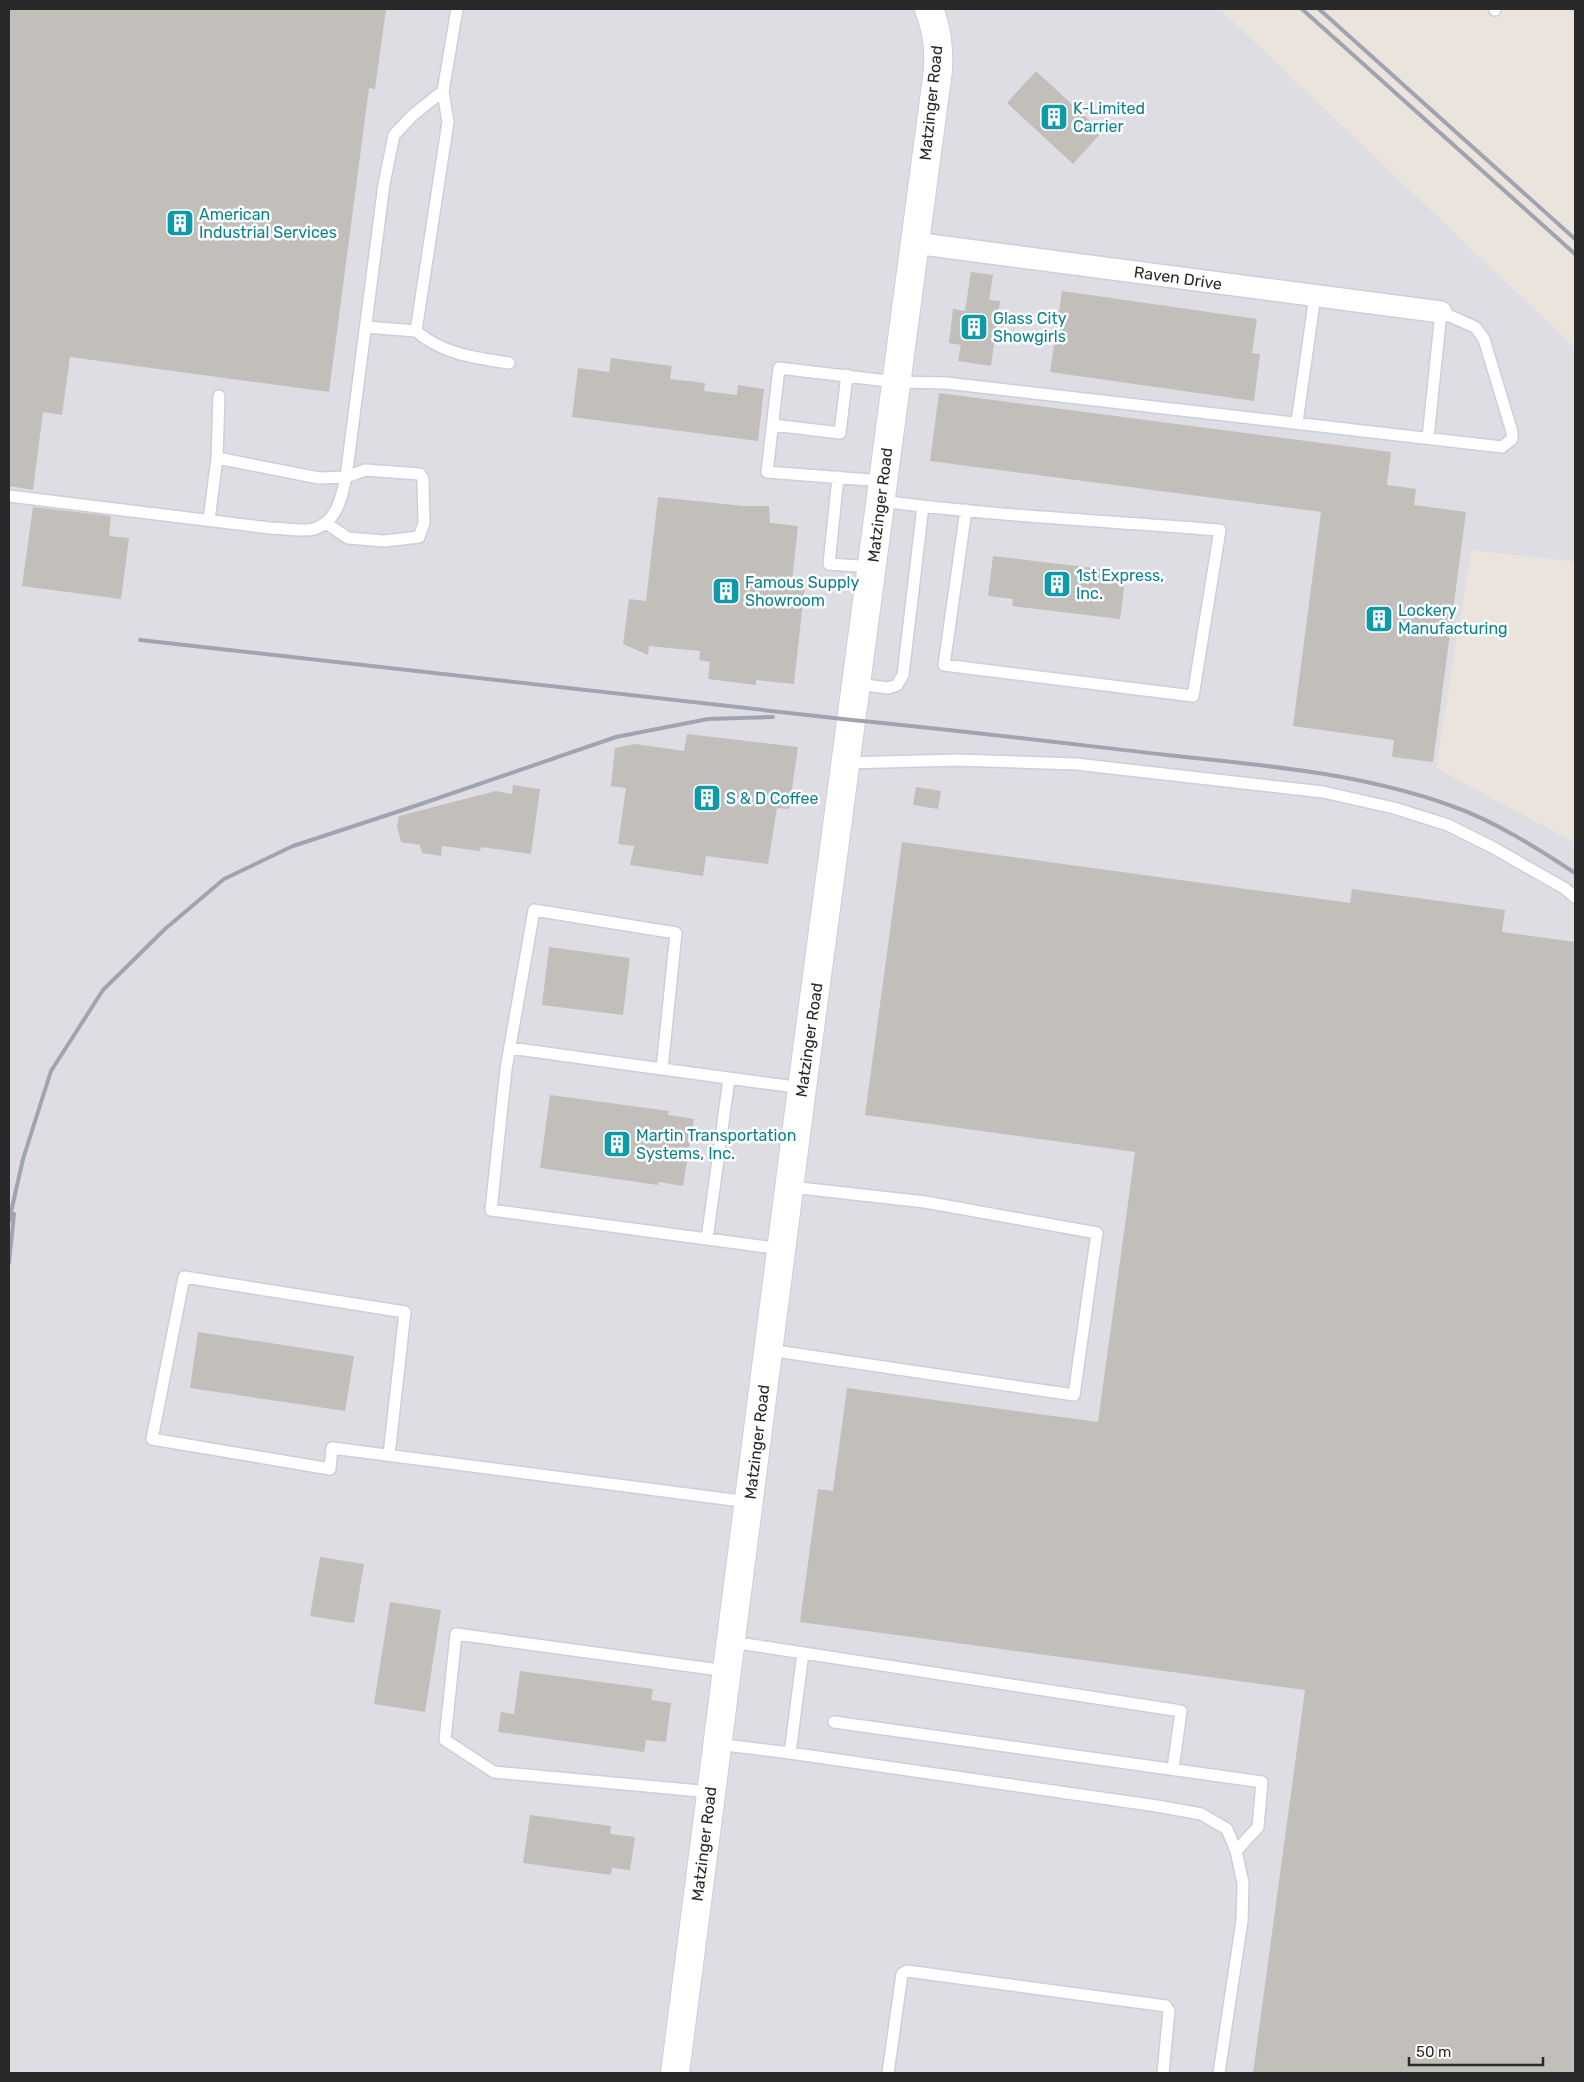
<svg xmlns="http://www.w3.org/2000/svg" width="1584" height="2082" font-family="Rubik,sans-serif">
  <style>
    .industrial { fill: #dedde3 }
    .building { fill: #c2beb9 }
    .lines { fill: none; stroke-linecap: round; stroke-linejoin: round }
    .lane-casing { stroke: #cbcfd9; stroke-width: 14 }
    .street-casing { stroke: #cbcfd9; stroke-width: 24 }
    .secondary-casing { stroke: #cbcfd9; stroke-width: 30 }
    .lane { stroke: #fff; stroke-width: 11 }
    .street { stroke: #fff; stroke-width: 21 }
    .secondary { stroke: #fff; stroke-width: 28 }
    .rail { stroke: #a0a4b1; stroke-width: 4 }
    .labels { text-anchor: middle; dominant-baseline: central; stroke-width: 5; stroke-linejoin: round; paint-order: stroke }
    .street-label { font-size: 16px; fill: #292929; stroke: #fff }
    .culture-label { font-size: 16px; fill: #0d838f; stroke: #fff; text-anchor: start }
  </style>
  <rect width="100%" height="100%" fill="#eae4dd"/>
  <path class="industrial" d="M9,9h1211l355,339v214l-104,-12 -35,218 139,75v1230h-1566z"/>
  <path class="building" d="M9,9h377l-11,80 -6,-1 -40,304 -259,-35 -8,58 -19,-3 -10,78 -24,-4z
    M1036,71l66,61 -29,32 -66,-61z
    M971,272l22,3 -4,25 11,1 -9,65 -33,-5 3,-16 -12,-2 4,-34 12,2z
    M1062,291l195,28 -5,34 8,1 -6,47 -204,-29z
    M611,358l61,8 -2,13 35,4 -1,8 33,4 1,-10 26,4 -6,52 -186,-24 6,-49 31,4z
    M939,393l452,59 -4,33 29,4 -2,16 52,7 -33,250 -41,-5 2,-17 -101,-14 28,-214 -391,-51z
    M658,497l85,9h26l1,17 28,3 -6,55 13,2 -11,101 -38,-4v5l-48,-6 2,-17 -11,-2 1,-9 -51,-5 -1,9 -25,-11 6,-45 17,2z
    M33,507l78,9 -2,20 20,2 -8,61 -99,-13z
    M993,556l133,16 -6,47 -108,-13 1,-7 -25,-3z
    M687,734l111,13 -9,62 -12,-1 -9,56 -62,-8 -3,20 -73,-11 4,-19 -16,-2 8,-56 -15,-2 4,-38 20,-4 49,7z
    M513,785l27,4 -9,65 -50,-7 -1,4 -38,-5 -1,10 -19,-3 -2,-8 -19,-3 -4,-16 2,-10 97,-25 16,3z
    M916,787l25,4 -3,18 -25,-4z
    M902,842l448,61 2,-14 153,21 -3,22 73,10v1131h-322l52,-383 -505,-68 18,-133 15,2 14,-103 251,34 37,-270 -270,-37z
    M549,947l81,11 -7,57 -81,-10z
    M550,1095l119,16 -1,4 26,4 -11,67 -24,-4 -1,3 -118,-17z
    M198,1332l156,24 -9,55 -155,-23z
    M320,1557l44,7 -10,59 -44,-7z
    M390,1602l51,8 -16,102 -51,-8z
    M520,1671l133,18 -2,11 20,3 -5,39 -20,-2 -2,12 -146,-20 3,-20 13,2z
    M530,1815l81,11 -1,8 25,3 -5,33 -18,-2 -1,7 -88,-12z"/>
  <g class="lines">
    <defs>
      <path id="lane" d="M1495,10v-1
        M443,91l5,31 -32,209c26,23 60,27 93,32
        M366,327l50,4
        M219,396l-2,62 102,20 27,-1 19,-7 55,4 3,5 1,44 -5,14 -35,4 -36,-3 -22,-15
        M1297,422l18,-126
        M773,425l67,8 7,-58
        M838,477l-9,87 43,3
        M883,481l-116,-9 12,-104 117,14 50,1 556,64 10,-8v-7l-28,-93 -9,-12 -34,-15 -13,126
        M9,496l261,32c12,0 34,4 44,1 23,-7 28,-33 32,-52l38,-293 10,-49 19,-20 30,-24 14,-82
        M881,501c113,15 226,20 339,29l-27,166 -249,-31 22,-155
        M209,520l8,-62
        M857,684l31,4 9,-3 6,-10 20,-169
        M846,763l111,-3 119,4 247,28 71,16 54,17 44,22 72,41 11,9
        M510,1048l152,21
        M707,1239l22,-160
        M782,1249l-291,-39 15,-141 28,-159 142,23 -14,136 140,19
        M769,1350l305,45 23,-162 -172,-31 -134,-15
        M389,1455l16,-143 -221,-35 -32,162 178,30 2,-21 417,54
        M732,1642l449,69 -8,58
        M834,1722l428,60 -4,45 -22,24
        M717,1744l73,9 367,53 44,8 26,15 9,22 7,32 -1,38 -23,152
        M790,1753l13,-100
        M711,1792l-217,-20 -49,-32 11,-106 271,37
        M888,2073l14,-99 5,-3 259,35 3,5 -6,62"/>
      <path id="street" d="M914,243l527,69"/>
      <path id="secondary" d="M675,2073l127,-985 136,-1018c1,-23 -1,-40 -9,-61"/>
    </defs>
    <use href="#lane" class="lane-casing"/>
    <use href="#street" class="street-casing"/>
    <use href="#secondary" class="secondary-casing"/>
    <use href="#lane" class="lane"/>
    <use href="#street" class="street"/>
    <use href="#secondary" class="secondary"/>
    <path class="rail" d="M1302,9l273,245
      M1319,9l256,230
      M140,640l712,80c105,10 210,23 315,35 95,10 192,18 282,50 44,15 88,43 126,68
      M9,1221l14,-62 28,-88 52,-81 62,-61 59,-50 69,-33 125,-41 198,-68 92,-18 65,-2
      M9,1263l5,-49"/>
  </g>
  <defs>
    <symbol id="building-square" viewBox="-11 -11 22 22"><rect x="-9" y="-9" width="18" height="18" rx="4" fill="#0f9aa8" stroke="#fff"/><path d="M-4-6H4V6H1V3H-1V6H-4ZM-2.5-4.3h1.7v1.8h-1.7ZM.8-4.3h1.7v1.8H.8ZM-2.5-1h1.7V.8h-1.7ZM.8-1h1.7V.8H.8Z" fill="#fff"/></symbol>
  </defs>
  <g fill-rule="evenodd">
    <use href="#building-square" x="1038" y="101" width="32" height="32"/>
    <use href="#building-square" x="164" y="207" width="32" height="32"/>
    <use href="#building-square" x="958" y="311" width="32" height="32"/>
    <use href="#building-square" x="1041" y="568" width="32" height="32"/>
    <use href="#building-square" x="710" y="575" width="32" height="32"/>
    <use href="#building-square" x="1363" y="603" width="32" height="32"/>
    <use href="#building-square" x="691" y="782" width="32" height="32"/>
    <use href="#building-square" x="601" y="1128" width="32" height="32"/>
  </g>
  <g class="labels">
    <g class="street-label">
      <text transform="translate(931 103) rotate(-84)">Matzinger Road</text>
      <text transform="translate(1178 278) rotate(8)">Raven Drive</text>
      <text transform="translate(880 505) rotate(-83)">Matzinger Road</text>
      <text transform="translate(809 1040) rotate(-82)">Matzinger Road</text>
      <text transform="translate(757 1442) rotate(-83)">Matzinger Road</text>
      <text transform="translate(704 1844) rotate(-83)">Matzinger Road</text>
    </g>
    <g class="culture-label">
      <text x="1073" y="108">K-Limited<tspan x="1073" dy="18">Carrier</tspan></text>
      <text x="199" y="214">American<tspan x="199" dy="18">Industrial Services</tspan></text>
      <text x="993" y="318">Glass City<tspan x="993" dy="18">Showgirls</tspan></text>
      <text x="1076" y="575">1st Express,<tspan x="1076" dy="18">Inc.</tspan></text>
      <text x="745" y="582">Famous Supply<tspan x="745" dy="18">Showroom</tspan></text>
      <text x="1398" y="610">Lockery<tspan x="1398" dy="18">Manufacturing</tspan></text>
      <text x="726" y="798">S &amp; D Coffee</text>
      <text x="636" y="1135">Martin Transportation<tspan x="636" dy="18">Systems, Inc.</tspan></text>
    </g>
  </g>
  <rect width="1584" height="2082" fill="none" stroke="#292929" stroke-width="20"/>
  <path d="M1409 2057v8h134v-8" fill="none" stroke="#292929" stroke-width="2.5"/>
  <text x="1416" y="2057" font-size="15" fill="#292929" stroke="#ffffff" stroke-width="4" paint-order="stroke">50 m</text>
</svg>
